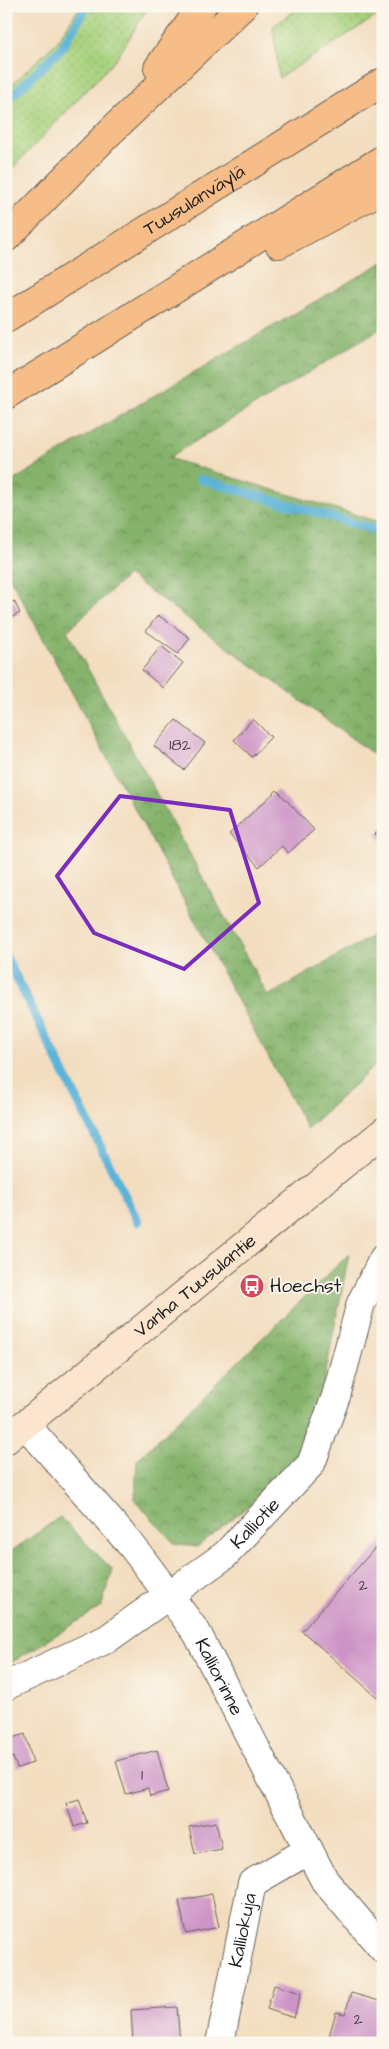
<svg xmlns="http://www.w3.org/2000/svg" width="389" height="2049" font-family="'Architects Daughter',sans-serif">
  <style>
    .green { fill: url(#green-dots); stroke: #62764c }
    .forest { fill: url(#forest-crowns); stroke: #506844 }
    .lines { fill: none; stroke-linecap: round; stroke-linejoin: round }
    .stream { stroke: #5cb3d8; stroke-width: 9 }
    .building { fill: #cd95c7 }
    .street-casing { stroke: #676055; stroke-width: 30 }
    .secondary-casing { stroke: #676055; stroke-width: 30 }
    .highway-casing { stroke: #676055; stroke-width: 30 }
    .street { stroke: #fff; stroke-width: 28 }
    .secondary { stroke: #fce5cf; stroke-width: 28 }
    .highway { stroke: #f7bd88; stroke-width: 28 }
    .marked { fill: none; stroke: #7b2cbf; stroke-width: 4; stroke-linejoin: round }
    .labels { text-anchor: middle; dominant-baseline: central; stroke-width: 4; stroke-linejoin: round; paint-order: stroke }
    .number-label { font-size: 16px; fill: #483a47 }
    .street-label { font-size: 19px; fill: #1c1c1c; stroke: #fbf7ec }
    .poi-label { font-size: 19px; fill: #1c1c1c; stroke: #fbf7ec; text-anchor: start }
  </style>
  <defs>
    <pattern id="green-dots" width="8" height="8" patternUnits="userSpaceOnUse" patternTransform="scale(1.25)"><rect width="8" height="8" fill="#a7d17d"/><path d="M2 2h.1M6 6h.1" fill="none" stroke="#8fb36b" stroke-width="1.8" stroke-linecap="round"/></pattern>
    <pattern id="forest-crowns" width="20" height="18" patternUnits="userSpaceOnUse" patternTransform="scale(1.25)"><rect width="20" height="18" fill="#85b36c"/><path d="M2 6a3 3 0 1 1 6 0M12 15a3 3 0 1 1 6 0" fill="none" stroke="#6c9158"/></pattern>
  </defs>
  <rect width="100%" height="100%" fill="#fbf7ec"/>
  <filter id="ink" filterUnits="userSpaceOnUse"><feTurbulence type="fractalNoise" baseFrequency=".02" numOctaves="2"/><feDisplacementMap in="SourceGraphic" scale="10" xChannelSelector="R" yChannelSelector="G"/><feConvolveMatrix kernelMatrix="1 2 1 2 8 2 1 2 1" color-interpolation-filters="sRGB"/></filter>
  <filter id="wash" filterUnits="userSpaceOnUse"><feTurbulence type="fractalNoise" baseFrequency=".0096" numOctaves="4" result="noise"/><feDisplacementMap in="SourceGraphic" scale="20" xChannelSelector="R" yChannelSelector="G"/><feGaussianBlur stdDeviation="1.12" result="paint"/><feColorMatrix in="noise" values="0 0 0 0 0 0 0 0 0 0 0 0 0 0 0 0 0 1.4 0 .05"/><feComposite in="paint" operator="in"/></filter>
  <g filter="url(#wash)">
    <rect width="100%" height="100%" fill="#f3ddbf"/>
    <path class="green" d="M80,6h69l-32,52 -111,117v-85l51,-48z
      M302,6h81v6l-104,66 -6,-52z"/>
    <path class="forest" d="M383,262v65l-215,131 215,65v238l-255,-186 -61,56 201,365 111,-64 4,4v122l-76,71 -301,-559v-85l115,-70z
      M349,1254l-35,178 -35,49 -82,66 -22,-3 -40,-44 2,-40z
      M60,1517l53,53 -12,37 -95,59v-111z"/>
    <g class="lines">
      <path class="stream" d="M6,101l54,-51 27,-44
        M200,479l183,53
        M6,957l132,265"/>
    </g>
    <g id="blocks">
      <path class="building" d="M14,601l6,12 -14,7v-15z
        M158,615l32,23 -12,16 -32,-23z
        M161,646l22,17 -20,25 -21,-18z
        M253,719l18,18 -19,20 -18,-17z
        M176,720l29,23 -21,27 -30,-24z
        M277,790l37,40 -26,23 -6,-7 -23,21 -30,-33z
        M383,828v14l-8,-8z
        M260,1282l4,4 -9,8 -4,-4z
        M383,1539v152l-6,6 -75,-66z
        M25,1734l8,29 -16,5 -4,-11 -7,2v-19z
        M157,1750l11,41 -18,5 -2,-8 -22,6 -10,-33z
        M79,1799l8,24 -13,4 -8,-24z
        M216,1822l6,27 -27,5 -6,-27z
        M212,1894l7,33 -33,7 -7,-33z
        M274,1985l27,8 -7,25 -27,-9z
        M351,1993l32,9v21l-6,20h-50l9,-31 9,2z
        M177,2007l3,36h-47l-2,-33z"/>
    </g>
  </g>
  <g filter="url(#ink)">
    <use href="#blocks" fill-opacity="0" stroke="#676055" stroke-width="1"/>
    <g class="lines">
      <defs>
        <g id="street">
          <path id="s1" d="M25,1424l107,122 65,87 72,141 56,107 58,68"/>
          <path id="s2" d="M6,1686l101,-47 118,-84 86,-91 25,-68 25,-93 22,-44"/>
          <path id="s3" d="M220,2043l32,-160 57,-33"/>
        </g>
        <g id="secondary">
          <path id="s4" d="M6,1440l377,-308"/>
        </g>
        <g id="highway">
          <path d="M158,68l44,-62"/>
          <path d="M6,238l104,-106 133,-126"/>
          <path d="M279,244l104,-55"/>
          <path id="s5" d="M6,318l377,-236"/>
          <path d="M6,395l377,-236"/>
        </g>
      </defs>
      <use href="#street" class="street-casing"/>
      <use href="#secondary" class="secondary-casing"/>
      <use href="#highway" class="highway-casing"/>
      <use href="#street" class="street"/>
      <use href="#secondary" class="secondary"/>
      <use href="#highway" class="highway"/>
    </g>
  </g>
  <path class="marked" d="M120,796l110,14 29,93 -75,66 -90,-36 -37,-57z"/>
  <defs>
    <symbol id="bus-disc" viewBox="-11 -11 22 22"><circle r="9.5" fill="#d1495b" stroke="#fbf7ec"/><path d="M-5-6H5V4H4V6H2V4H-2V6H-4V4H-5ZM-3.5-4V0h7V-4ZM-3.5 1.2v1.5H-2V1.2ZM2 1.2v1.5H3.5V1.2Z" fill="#fff"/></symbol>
  </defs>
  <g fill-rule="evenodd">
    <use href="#bus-disc" x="238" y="1272" width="28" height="28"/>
  </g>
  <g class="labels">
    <g class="number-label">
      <text x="180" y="745">182</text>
      <text x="363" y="1585">2</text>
      <text x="142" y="1775">1</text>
      <text x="358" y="2019">2</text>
    </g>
    <g class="street-label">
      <text stroke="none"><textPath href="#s5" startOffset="222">Tuusulanväylä</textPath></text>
      <text stroke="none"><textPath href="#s4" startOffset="244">Vanha Tuusulantie</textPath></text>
      <text stroke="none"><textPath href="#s2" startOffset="300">Kalliotie</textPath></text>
      <text stroke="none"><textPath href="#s1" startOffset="320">Kalliorinne</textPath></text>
      <text stroke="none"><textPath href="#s3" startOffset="115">Kalliokuja</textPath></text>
    </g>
    <g class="poi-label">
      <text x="270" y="1286">Hoechst</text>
    </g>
  </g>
  <rect width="389" height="2049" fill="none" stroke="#fbf7ec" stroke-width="25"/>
</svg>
